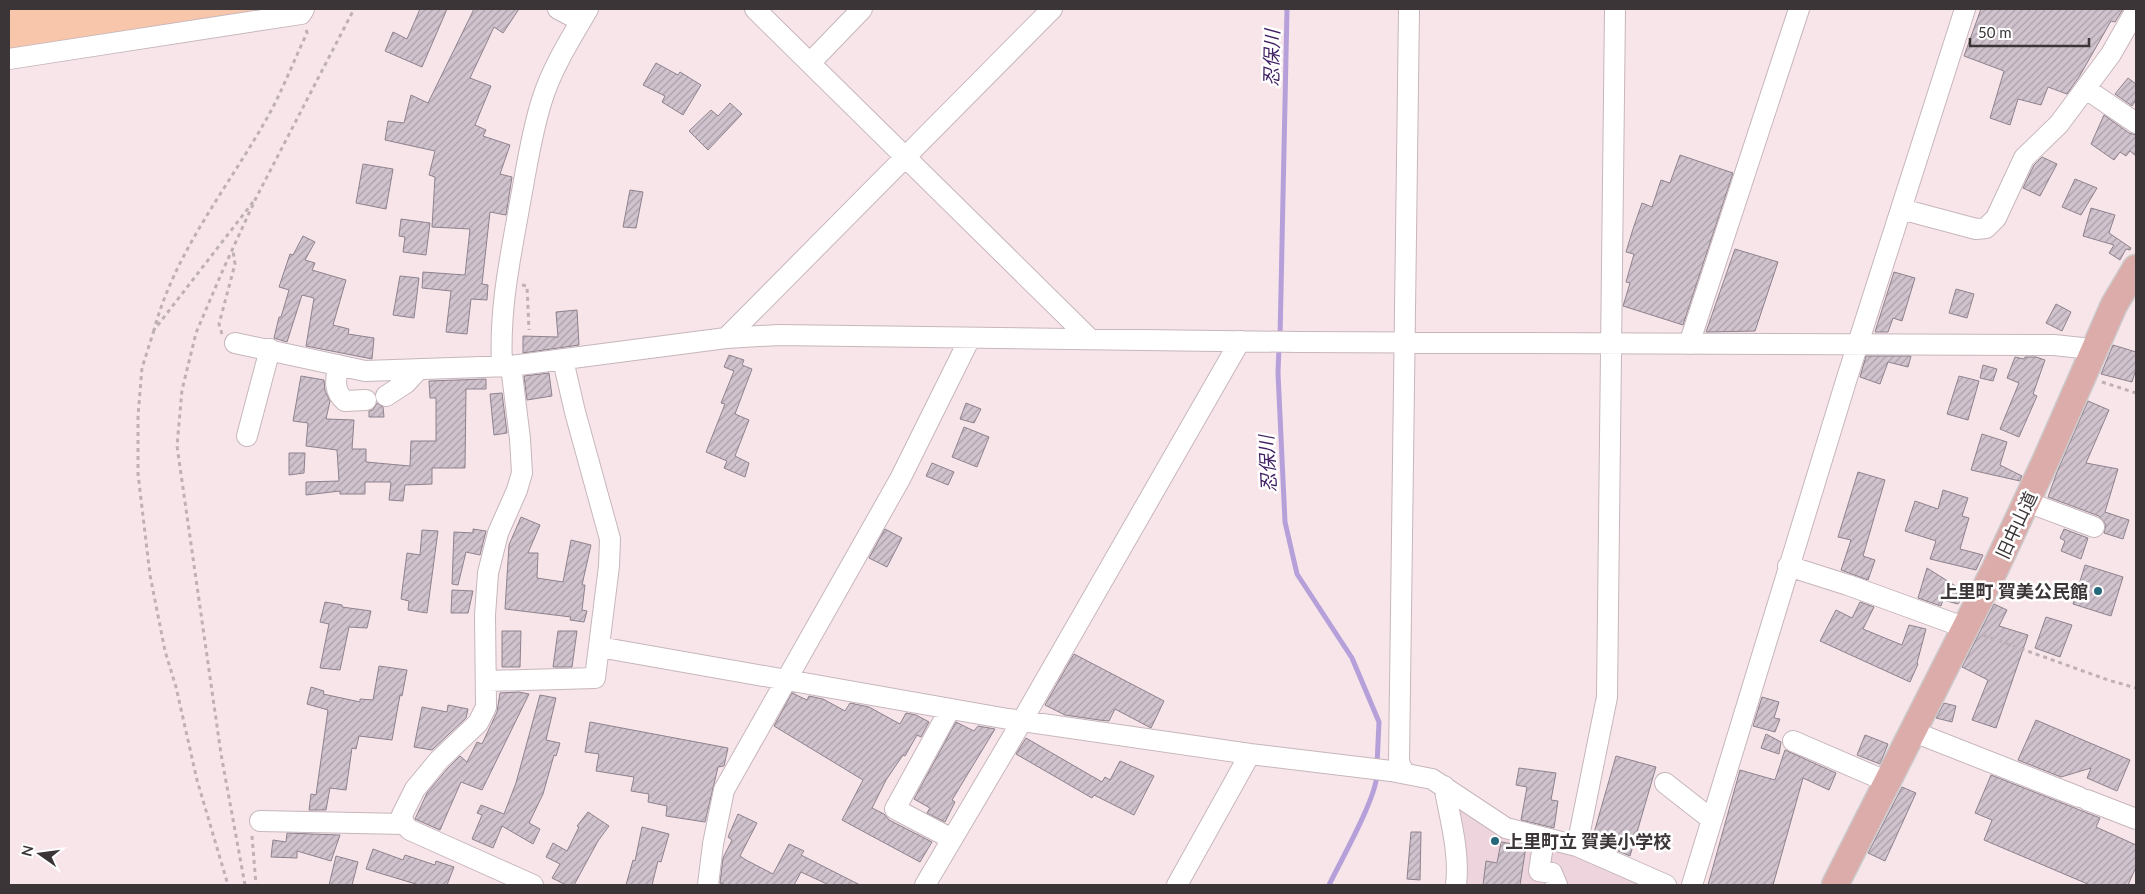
<svg xmlns="http://www.w3.org/2000/svg" width="2145" height="894" font-family="Lato,'Noto Sans JP',sans-serif">
  <style>
    .built { fill: #eed4dc }
    .grass { fill: #f8c7ab }
    .lines { fill: none; stroke-linecap: round; stroke-linejoin: round }
    .stream { stroke: #b5a0d9; stroke-width: 5 }
    .building { fill: url(#building-hatch); stroke: #8e828d }
    .minor-casing { stroke: #c7b6bc; stroke-width: 22 }
    .major-casing { stroke: #cccacb; stroke-width: 29 }
    .path { stroke: #beb0b4; stroke-width: 3; stroke-dasharray: 4 4; stroke-linecap: butt }
    .minor { stroke: #fff; stroke-width: 20 }
    .major { stroke: #dcacaa; stroke-width: 26 }
    .poi-dot { fill: #26687b; stroke: #fff; stroke-width: 2 }
    .labels { text-anchor: middle; dominant-baseline: central; stroke-width: 5; stroke-linejoin: round; paint-order: stroke }
    .street-label { font-size: 18px; fill: #3c3537; stroke: #fff }
    .poi-label { font-size: 18px; font-weight: bold; fill: #3c3537; stroke: #fff; text-anchor: end }
    .water-label { font-size: 19px; font-style: italic; fill: #3e1f62; stroke: #fff }
  </style>
  <defs>
    <pattern id="building-hatch" width="6" height="6" patternUnits="userSpaceOnUse" patternTransform="scale(1.25)"><rect width="6" height="6" fill="#d0c3ce"/><path d="M-1 1l2-2M0 6l6-6M5 7l2-2" fill="none" stroke="#aa9fa8"/></pattern>
  </defs>
  <rect width="100%" height="100%" fill="#f7e5ea"/>
  <path class="built" d="M1454,802l119,49 77,34h-186z"/>
  <path class="grass" d="M9,9h290l-290,45z"/>
  <g class="lines">
    <path class="stream" d="M1280,338l7,-329
      M1279,347l-1,26 7,149 12,52 55,84 27,64 -2,43
      M1329,885c12,-25 47,-86 48,-111"/>
  </g>
  <path class="building" d="M420,9h27l-25,58 -37,-16 8,-19 14,7z
    M474,9h45l-16,24 -9,-6 -24,51 21,8 -16,39 11,5 -3,6 27,9 -10,29 12,3 -6,38 -16,-3 -8,72 6,1 -1,15 -16,-1 -4,35 -21,-2 5,-41 -29,-3 1,-16 42,3 5,-46 -38,-2 3,-50 -6,-2 6,-24 -50,-11 3,-19 16,2 7,-28 17,8z
    M1981,9h142l-8,13 -4,-1 -32,56 -12,17 -19,-7 -7,18 -23,-6 -8,26 -20,-7 14,-47 -40,-15z
    M656,63l22,12 2,-3 21,13 -18,30 -21,-13 3,-6 -22,-11z
    M2128,78l8,6v16l-4,6 -17,-12z
    M730,103l12,11 -34,36 -19,-19 22,-21 7,6z
    M2104,115l25,18 7,2v21l-6,-5 -4,5 -6,-4 -6,8 -23,-16z
    M1680,155l53,18 -50,152 -60,-19 7,-23 -4,-1 8,-28 -8,-2 7,-23 9,-26 10,4 9,-27 9,3z
    M2042,157l15,7 -17,32 -17,-8 11,-23z
    M363,164l30,5 -7,40 -30,-6z
    M2075,179l22,9 -16,27 -19,-8z
    M630,190l13,2 -7,36 -13,-1z
    M2091,208l24,7 -6,18 22,15 -1,2 -4,-1 -6,11 -11,-7 5,-8 -31,-9z
    M401,219l29,4 -4,32 -23,-3 2,-15 -6,-1z
    M303,236l12,6 -10,18 10,3 -3,7 34,10 -13,45 16,4 -1,5 26,4 -2,21 -66,-13 8,-48 -12,-3 -15,47 -13,-4 5,-21h2l8,-27 -10,-3 11,-33 3,1z
    M1735,249l43,13 -23,69 -49,1z
    M1894,272l21,6 -13,43 -9,-3 -5,14h-13z
    M400,276l19,2 -5,40 -21,-3z
    M1956,289l18,5 -7,24 -18,-5z
    M2056,304l15,8 -9,19 -16,-8z
    M577,310l2,35 -56,8v-17l35,1 -2,-25z
    M2113,345l23,7v17l-4,13 -31,-8z
    M729,355l15,5 -2,5 10,4 -17,45 14,6 -14,36 14,7 -4,14 -21,-9 3,-7 -21,-9 19,-48 -4,-1 13,-32 -10,-4z
    M1866,356h45l-3,11 -20,-5 -8,22 -20,-7z
    M2015,357l9,2 1,-2h11l9,3 -12,34 4,2 -18,41 -19,-8 19,-46 -12,-5z
    M1983,365l14,4 -4,12 -13,-3z
    M549,373l3,23 -25,4 -3,-24z
    M301,376l23,4 1,11 5,10 -4,18 28,1 -2,29h14v13l44,4 1,-25h25v-43h-6l-1,-17 57,-2v10h-20l-1,79h-33v16l-27,1 -2,16 -14,-1 2,-18h-26v12h-25v-3l-34,4v-13l33,-1 -2,-31 -31,-4 2,-23 -15,-2z
    M1959,376l20,5 -11,39 -21,-6z
    M502,393l5,40 -13,2 -4,-41z
    M2088,401l21,9 -23,53 32,6 -13,43 24,8 -6,19 -19,-6 2,-8 -7,-9 -51,-19 9,-25z
    M377,403l6,4 1,10h-15v-6l4,-1z
    M966,403l15,6 -7,14 -14,-4z
    M964,427l25,10 -12,30 -25,-10z
    M1982,434l25,8 -7,23 22,11 -2,5 -49,-11z
    M289,453h16l-1,20 -15,2z
    M932,463l22,9 -6,13 -22,-9z
    M1858,472l27,8 -22,76 12,4 -7,20 -27,-10 10,-30 -13,-3z
    M1943,490l25,8 -6,18 7,2 -9,31 23,6 -7,15 -46,-11 6,-18 -31,-10 10,-30 23,8z
    M521,517l19,8 -12,28h10l-1,25 26,4 8,-42 20,5 -9,40h3l-3,25 5,1 -3,11 -14,-2 1,-3 -66,-8 4,-64z
    M473,529l13,2 -6,24 -14,-3 -8,33 -6,-1 2,-52 19,1z
    M885,529l17,9 -15,29 -18,-9z
    M2064,529l24,9 -7,21 -20,-8 4,-10 -5,-3z
    M422,530l16,1 -11,82 -19,-3 1,-9 -8,-2 6,-46 13,2z
    M2085,565l38,12 -12,39 -38,-12z
    M1927,568l38,24 -7,12 -15,-4 -2,6 -23,-8z
    M452,590l21,1 -5,22h-17z
    M325,602l17,3v2l29,4 -4,17 -18,-1 -9,43 -20,-2 9,-44 -9,-2z
    M1860,602l14,5 -11,22 39,16 7,-20 17,4 -9,34 1,1 -8,18 -90,-41 16,-31 16,8z
    M1994,604l13,6 -8,16 29,9 -32,93 -24,-8 16,-40 -26,-13z
    M2046,617l26,8 -12,32 -25,-9z
    M502,631h19l-1,36h-18z
    M558,631h19l-5,36h-19z
    M1074,654l90,47 -13,27 -36,-19 -6,12 -10,-1 -34,-5 -20,-10z
    M379,666l28,4 -5,26 -2,-1 -8,45 -33,-4 -3,13 -4,-1 -6,42 -16,-2 -4,22h-17l2,-16 5,1 12,-85 -21,-6 4,-17 13,4 -1,3 37,8v-3l13,1z
    M519,692l10,2 -47,96 -21,-8 -21,48 -25,-11 12,-26 21,-25 12,-12 7,6 10,-20 5,2 15,-32 3,-19z
    M792,693l15,7 2,-4 14,3 22,12 5,-8 19,4 31,17 6,-11 10,2 13,7 -8,15 -4,-2 -12,21 -2,-1 -17,25 -14,28 12,6 5,6 43,22 -12,20 -78,-42 21,-40 -89,-54z
    M540,695l16,3 -10,42 14,3 -4,13 -2,-1 -11,39 -14,29 11,6 -7,15 -31,-18 -9,22 -21,-9 10,-24 -5,-2 4,-8 23,9 12,-31z
    M1762,697l17,5 -5,16 6,1 -5,13 -22,-6z
    M1944,703l12,3 -4,16 -16,-4z
    M448,705l20,4 -2,9 -34,32 -18,-3 8,-40 25,5z
    M2036,720l94,40 -13,31 -30,-13 4,-10 -30,9 -43,-17z
    M590,722l138,26 -4,18 -6,1 -13,55 -39,-6 1,-10 -19,-4 1,-8 -18,-3 3,-14 -38,-6 3,-17 -14,-2z
    M956,722l18,9 4,-5 17,3 -43,71 3,2 -10,20 -18,-9 3,-5 -16,-9z
    M1766,734l15,8 -2,12 -18,-6z
    M1865,735l23,9 -8,20 -23,-9z
    M1026,738l76,44 3,-5 5,3 10,-19 34,15 -20,39 -40,-20 -2,3 -76,-44z
    M1785,750l51,23 -7,17 -26,-12 -30,107h-65l32,-115 35,10z
    M1616,756l40,11 -26,89 -38,-16z
    M1519,768l37,5 -5,27 7,1 -4,27 -33,-8 6,-33 -11,-2z
    M1991,775l109,43 -4,9 40,18v22l-8,18h-38l-106,-45 8,-20 -17,-7z
    M1902,787l14,6 -31,68 -17,-8z
    M588,812l21,14 -11,15 -24,44h-8l-14,-7 8,-14 -14,-7 7,-14 14,8 12,-24 -2,-1z
    M738,814l19,9 -17,33 6,4 27,14 16,-30 15,7 -3,4 59,30h-31l-28,-13 -7,13h-68l-6,-2 3,-25 9,-18 -4,-3z
    M642,827l27,7 -8,28 -3,-1 -6,24h-26l7,-25 2,1z
    M1411,832h10l-1,48 -13,-1z
    M287,833l51,2h2l-9,26 -34,-10v7l-26,-1 2,-17 13,2z
    M1501,842l25,4 -6,39h-37l3,-24 11,2z
    M373,849l30,11 2,-5 30,10 1,-4 18,6 -7,18h-28l-53,-16z
    M336,856l22,6 -6,23h-23z"/>
  <g class="lines">
    <defs>
      <path id="minor" d="M558,9l23,12
        M755,9l334,329
        M9,59l292,-45 3,-5
        M810,63l52,-54
        M2086,89l50,34
        M1901,209l75,20 10,-1 10,-10 28,-60 35,-34 52,-70 25,-44
        M726,338l326,-329
        M235,343l130,28 146,-5 215,-28 53,-3 519,7 756,3 28,3 11,4
        M1689,344l110,-335
        M338,365c-2,14 -5,26 7,36l21,-1
        M502,366c-3,-60 9,-111 19,-169 6,-32 11,-66 21,-97 10,-32 29,-62 46,-91
        M511,366l9,73 2,34 -5,17 -19,43 -10,40 -3,42 1,92 -8,16 -39,37 -24,29 -13,26 2,9 6,6 123,55
        M386,396l20,-13 13,-14
        M247,436l23,-87
        M2027,502l67,25
        M1788,566l60,19 118,43
        M599,647l409,72 242,35 141,17 41,8 74,49 71,18 89,39
        M487,681l108,-3 14,-112 1,-27 -35,-127 -12,-52
        M950,709l-55,100 57,30
        M1914,732l165,65
        M1793,741l95,41
        M1404,773l-5,-11 10,-753
        M1665,783l46,36
        M1444,786c6,32 16,67 12,99
        M2087,800l49,19
        M260,821l144,3
        M1544,839l-5,32 13,2 5,12
        M1577,846l30,-149 8,-688
        M708,885l5,-41 11,-54 176,-311 70,-141
        M925,885l97,-164 218,-380
        M1177,885l73,-131
        M1692,885l154,-504 119,-372"/>
      <path id="major" d="M1835,885l160,-316 50,-107 69,-157 22,-37"/>
    </defs>
    <use href="#minor" class="minor-casing"/>
    <use href="#major" class="major-casing"/>
    <path class="path" d="M253,202l-99,128c22,-82 78,-147 118,-221 13,-25 23,-51 35,-76l-1,-4
      M522,285l5,1 2,44
      M154,330l-12,38 -4,48v58l12,101 15,76 11,36 21,93 31,105
      M222,334l-3,-10 16,-60 -2,-13
      M2102,382l34,11
      M1983,635l125,45 28,8
      M252,836l4,49
      M245,885l-24,-131 -44,-308 5,-56 14,-57 26,-61 34,-74 98,-189"/>
    <use href="#minor" class="minor"/>
    <use href="#major" class="major"/>
  </g>
  <g class="poi-dot">
    <circle cx="2098" cy="591" r="5"/>
    <circle cx="1495" cy="841" r="5"/>
  </g>
  <g class="labels">
    <g class="street-label">
      <text transform="translate(2016 525) rotate(-65)">旧中山道</text>
    </g>
    <g class="poi-label">
      <text x="2088" y="591">上里町 賀美公民館</text>
      <text x="1505" y="841" text-anchor="start">上里町立 賀美小学校</text>
    </g>
    <g class="water-label">
      <text transform="translate(1271 58) rotate(-89)">忍保川</text>
      <text transform="translate(1267 464) rotate(-93)">忍保川</text>
    </g>
  </g>
  <rect width="2145" height="894" fill="none" stroke="#3c3537" stroke-width="20"/>
  <g transform="translate(40 854) rotate(284)" stroke="#ffffff" stroke-width="4" paint-order="stroke">
  <path d="M0-4L9 19L0 12L-9 19Z" fill="#3c3537"/>
  <text y="-8" font-size="14" font-weight="bold" text-anchor="middle" fill="#3c3537">N</text>
  </g>
  <path d="M1970 38v8h119v-8" fill="none" stroke="#3c3537" stroke-width="2.5"/>
  <text x="1978" y="38" font-size="15" fill="#3c3537" stroke="#ffffff" stroke-width="4" paint-order="stroke">50 m</text>
</svg>
